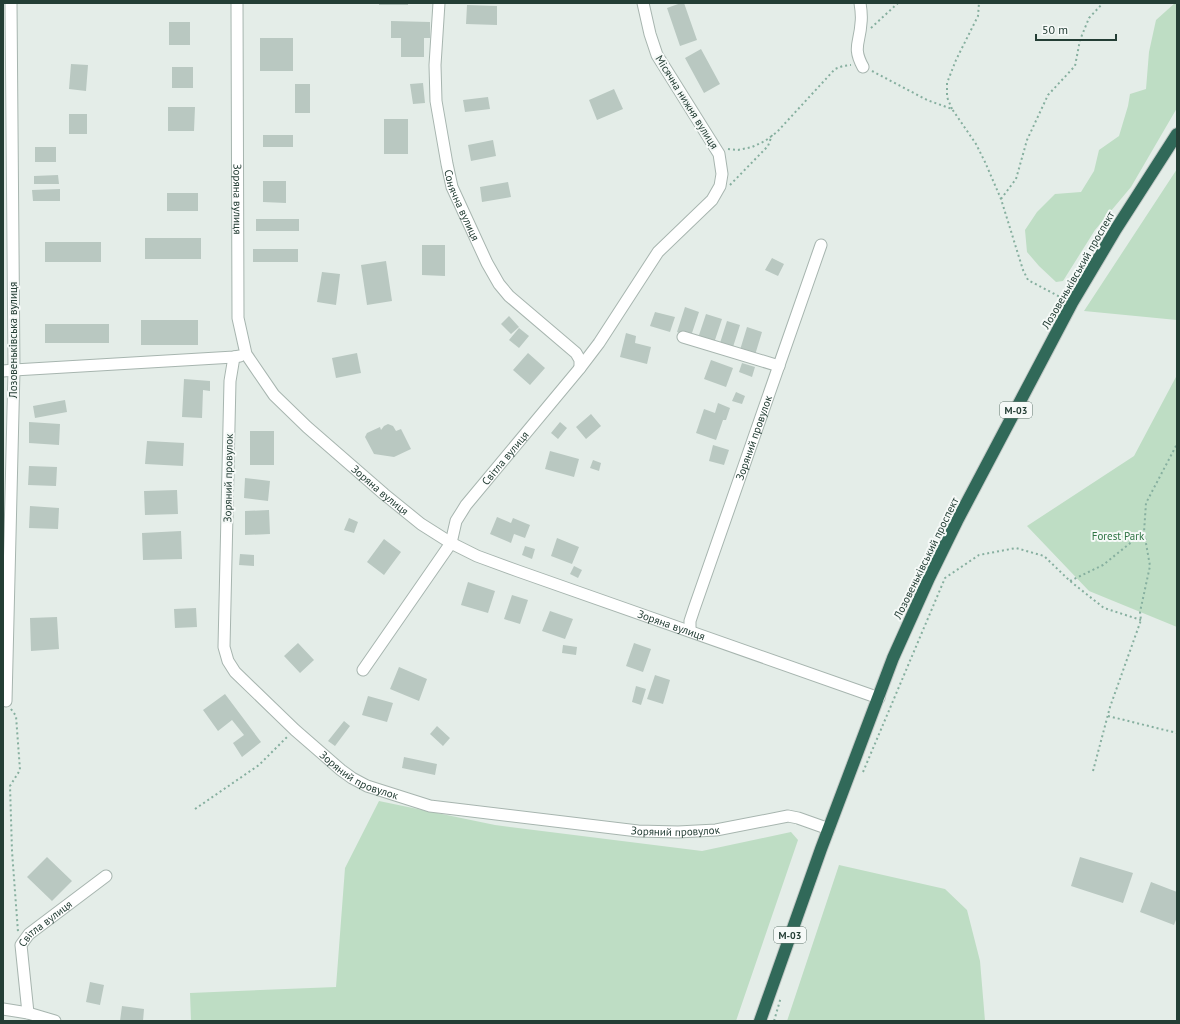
<svg xmlns="http://www.w3.org/2000/svg" width="1180" height="1024" font-family="'PT Sans',sans-serif">
  <style>
    .green { fill: #beddc4 }
    .building { fill: #b9c8c1 }
    .lines { fill: none; stroke-linecap: round; stroke-linejoin: round }
    .minor-casing { stroke: #a7b5af; stroke-width: 13 }
    .highway-casing { stroke: #c2c9c6; stroke-width: 14 }
    .path { stroke: #86af9f; stroke-width: 2; stroke-dasharray: 2 3; stroke-linecap: butt }
    .minor { stroke: #fff; stroke-width: 11 }
    .highway { stroke: #316959; stroke-width: 12 }
    .labels { text-anchor: middle; dominant-baseline: central; stroke-width: 4; stroke-linejoin: round; paint-order: stroke }
    .shield { fill: #f5f9f7; stroke: #63766f; stroke-width: 1 }
    .shield-label { font-size: 10px; font-weight: bold; fill: #243e35 }
    .street-label { font-size: 11px; fill: #243e35; stroke: #f5f9f7 }
    .park-label { font-size: 11px; fill: #2f7444; stroke: #f5f9f7 }
  </style>
  <rect width="100%" height="100%" fill="#e4ede8"/>
  <path class="green" d="M1175,3h2v105l-46,79 -36,43 -32,51 -7,1 -17,-16 -12,-14 -2,-22 12,-18 18,-18 26,-2 13,-21 5,-21 20,-14 9,-30 2,-12 16,-5 3,-37 7,-32z
    M1177,169v151l-93,-9z
    M1177,375v252l-88,-36 -62,-65 107,-70z
    M379,801l116,24 207,26 89,-19 7,8 -62,181h-545l-1,-28 146,-6 9,-119z
    M839,865l106,24 22,21 13,51 5,60h-198z"/>
  <path class="building" d="M379,3h29v2h-29z
    M681,3h3l13,37 -17,6 -13,-38z
    M467,5l30,1v19l-31,-1z
    M391,21l39,1v16h-6v19h-23v-19h-10z
    M169,22h21v23h-21z
    M260,38h33v33h-33z
    M701,49l19,35 -16,9 -19,-35z
    M71,64l17,1 -2,26 -17,-2z
    M172,67h21v21h-21z
    M423,83l2,20 -12,1 -3,-20z
    M295,84h15v29h-15z
    M614,89l9,20 -26,11 -8,-20z
    M488,97l2,12 -25,3 -2,-12z
    M168,107h27l-1,24h-26z
    M69,114h18v20h-18z
    M384,119h24v35h-24z
    M263,135h30v12h-30z
    M493,140l3,16 -25,5 -3,-16z
    M35,147h21v15h-21z
    M58,175l1,9h-25v-8z
    M263,181h23v22l-23,-1z
    M508,182l3,15 -29,5 -2,-15z
    M60,189v12h-27l-1,-11z
    M167,193h31v18h-31z
    M256,219h43v12h-43z
    M145,238h56v21h-56z
    M45,242h56v20h-56z
    M422,245h23v31l-23,-1z
    M253,249h45v13h-45z
    M772,258l12,6 -6,12 -13,-6z
    M386,261l6,40 -25,4 -6,-40z
    M322,272l18,2 -4,31 -19,-3z
    M685,307l14,5 -8,24 -14,-4z
    M655,312l20,5 -5,15 -20,-6z
    M706,314l16,5 -8,24 -16,-5z
    M509,316l10,11 -8,7 -10,-10z
    M141,320h57v25h-57z
    M727,321l13,4 -7,22 -13,-4z
    M45,324h64v19h-64z
    M747,327l15,5 -7,23 -15,-5z
    M519,328l10,8 -10,12 -10,-8z
    M626,333l10,3 -1,7 16,4 -4,17 -27,-7z
    M357,353l4,20 -25,5 -4,-20z
    M528,353l17,15 -15,17 -17,-15z
    M711,360l22,8 -7,19 -22,-8z
    M742,363l13,4 -3,10 -13,-5z
    M184,379l26,2v10l-7,-1 -1,28 -20,-1z
    M736,392l9,4 -3,8 -10,-3z
    M65,400l2,12 -32,6 -2,-12z
    M718,403l12,5 -4,12h-3l-7,20 -20,-7 8,-24 11,4z
    M591,414l10,12 -15,13 -10,-12z
    M29,422l31,2 -1,21 -30,-2z
    M560,422l7,6 -9,11 -7,-6z
    M388,424l5,2 3,5 5,-2 10,20 -17,8 -20,-3 -9,-17 2,-4 13,-6 1,3 3,-4z
    M250,431h24v34h-24z
    M147,441l37,2 -1,23 -38,-2z
    M713,445l16,5 -5,15 -15,-4z
    M550,451l29,8 -5,18 -29,-8z
    M593,460l8,3 -2,8 -9,-3z
    M29,466l28,1 -1,19 -28,-1z
    M245,478l25,3 -2,20 -24,-3z
    M177,490l1,24 -33,1 -1,-24z
    M30,506l29,2 -1,21 -29,-1z
    M269,510l1,24 -25,1v-24z
    M497,517l14,6 2,-5 17,7 -5,13 -11,-4 -3,9 -21,-9z
    M349,518l9,4 -4,11 -10,-3z
    M181,531l1,28 -39,1 -1,-27z
    M557,538l22,9 -7,17 -21,-8z
    M384,539l17,13 -17,23 -17,-13z
    M525,546l10,3 -3,10 -10,-4z
    M240,554l14,1v11l-15,-1z
    M574,566l8,4 -4,8 -8,-4z
    M468,582l27,9 -7,22 -27,-8z
    M512,595l16,5 -8,24 -16,-5z
    M196,608l1,19 -22,1 -1,-19z
    M550,611l23,8 -8,20 -23,-8z
    M57,617l2,32 -28,2 -1,-33z
    M298,643l16,17 -14,13 -16,-17z
    M634,643l17,6 -8,23 -17,-6z
    M563,645l14,2 -1,8 -14,-2z
    M399,667l28,12 -8,22 -29,-12z
    M655,675l15,5 -7,24 -16,-5z
    M636,686l10,3 -5,16 -9,-3z
    M225,694l36,48 -19,15 -9,-14 11,-8 -12,-15 -14,11 -15,-21z
    M368,696l25,7 -6,19 -25,-7z
    M344,721l6,5 -15,20 -7,-5z
    M437,726l13,12 -7,8 -13,-12z
    M404,757l33,7 -2,11 -33,-7z
    M47,857l25,24 -20,20 -25,-24z
    M1080,857l53,16 -10,30 -52,-17z
    M1151,882l26,10v25l-3,8 -34,-13z
    M90,982l14,3 -4,20 -14,-3z
    M122,1006l22,3 -1,12h-23z"/>
  <g class="lines">
    <defs>
      <g id="minor">
        <path id="s1" d="M237,3l1,315 8,36 28,41 33,32 77,67 37,30 30,19 26,13 41,15 361,127"/>
        <path id="s2" d="M439,3l-4,62 1,36 11,63 5,23 35,76 12,21 10,12 67,57 4,7v8"/>
        <path d="M860,3c1,6 2,13 1,20 -1,20 -9,24 2,44"/>
        <path d="M683,337l96,29"/>
        <path id="s3" d="M234,357l-4,24 -6,266 4,14 7,11 60,58 46,40 11,8 15,8 63,20 208,25 40,1 38,-2 72,-14 10,2 31,11"/>
        <path d="M3,371l11,-1 220,-13 6,-1"/>
        <path id="s4" d="M690,631v-10l4,-12 127,-364"/>
        <path id="s5" d="M363,670l88,-127 5,-22 10,-16 114,-137 19,-25 59,-91 54,-52 8,-14 2,-12 -3,-20 -62,-99 -7,-21 -7,-31"/>
        <path d="M6,701l8,-331 -3,-367"/>
        <path d="M3,1009l25,4 27,8"/>
        <path id="s6" d="M28,1013l-7,-68 8,-11 77,-58"/>
      </g>
      <path id="highway" d="M760,1021l61,-172 72,-191 36,-80 28,-57 115,-218 44,-74 61,-95"/>
    </defs>
    <use href="#minor" class="minor-casing"/>
    <use href="#highway" class="highway-casing"/>
    <path class="path" d="M871,28l27,-25
      M872,71l55,29 25,9 24,35 9,18 16,37 22,71 5,10 34,18
      M952,109l-5,-12v-14l9,-23 22,-44 1,-13
      M728,149l10,1 14,-3 13,-6 12,-9 58,-63 8,-3 8,-1
      M730,185l38,-39 4,-11
      M1001,199l15,-20 11,-39 21,-45 27,-29 5,-26 9,-22 14,-15
      M1070,581l33,-16 41,-33
      M11,709l5,7 4,54 -10,16 2,65 6,81
      M1108,716l69,17
      M1093,771l17,-64 31,-87 -1,-8 10,-46 -6,-34 2,-29 31,-59
      M863,772l82,-194 34,-23 37,-7 28,8 26,25 34,27 37,12
      M195,809l64,-44 29,-29
      M774,1021l7,-24"/>
    <use href="#minor" class="minor"/>
    <use href="#highway" class="highway"/>
  </g>
  <g class="labels">
    <g class="shield">
      <rect x="1000" y="402" width="32" height="16" rx="3"/>
      <rect x="774" y="927" width="32" height="16" rx="3"/>
    </g>
    <g class="shield-label">
      <text x="1016" y="410">М-03</text>
      <text x="790" y="935">М-03</text>
    </g>
    <g class="street-label">
      <text transform="translate(687 102) rotate(58)">Місячна нижня вулиця</text>
      <text stroke="none"><textPath href="#s1" startOffset="196">Зоряна вулиця</textPath></text>
      <text stroke="none"><textPath href="#s2" startOffset="206">Сонячна вулиця</textPath></text>
      <text transform="translate(1078 270) rotate(-60)">Лозовеньківський проспект</text>
      <text transform="translate(13 340) rotate(-90)">Лозовеньківська вулиця</text>
      <text stroke="none"><textPath href="#s4" startOffset="204">Зоряний провулок</textPath></text>
      <text stroke="none"><textPath href="#s5" startOffset="257">Світла вулиця</textPath></text>
      <text transform="translate(228 478) rotate(-89)">Зоряний провулок</text>
      <text stroke="none"><textPath href="#s1" startOffset="544">Зоряна вулиця</textPath></text>
      <text transform="translate(926 558) rotate(-64)">Лозовеньківський проспект</text>
      <text stroke="none"><textPath href="#s1" startOffset="868">Зоряна вулиця</textPath></text>
      <text stroke="none"><textPath href="#s3" startOffset="481">Зоряний провулок</textPath></text>
      <text stroke="none"><textPath href="#s3" startOffset="806">Зоряний провулок</textPath></text>
      <text stroke="none"><textPath href="#s6" startOffset="101">Світла вулиця</textPath></text>
    </g>
    <g class="park-label">
      <text x="1118" y="536">Forest Park</text>
    </g>
  </g>
  <rect width="1180" height="1024" fill="none" stroke="#243e35" stroke-width="8"/>
  <path d="M1036 34v6h80v-6" fill="none" stroke="#243e35" stroke-width="2"/>
  <text x="1042" y="34" font-size="12" fill="#243e35" stroke="#f5f9f7" stroke-width="3" paint-order="stroke">50 m</text>
</svg>
